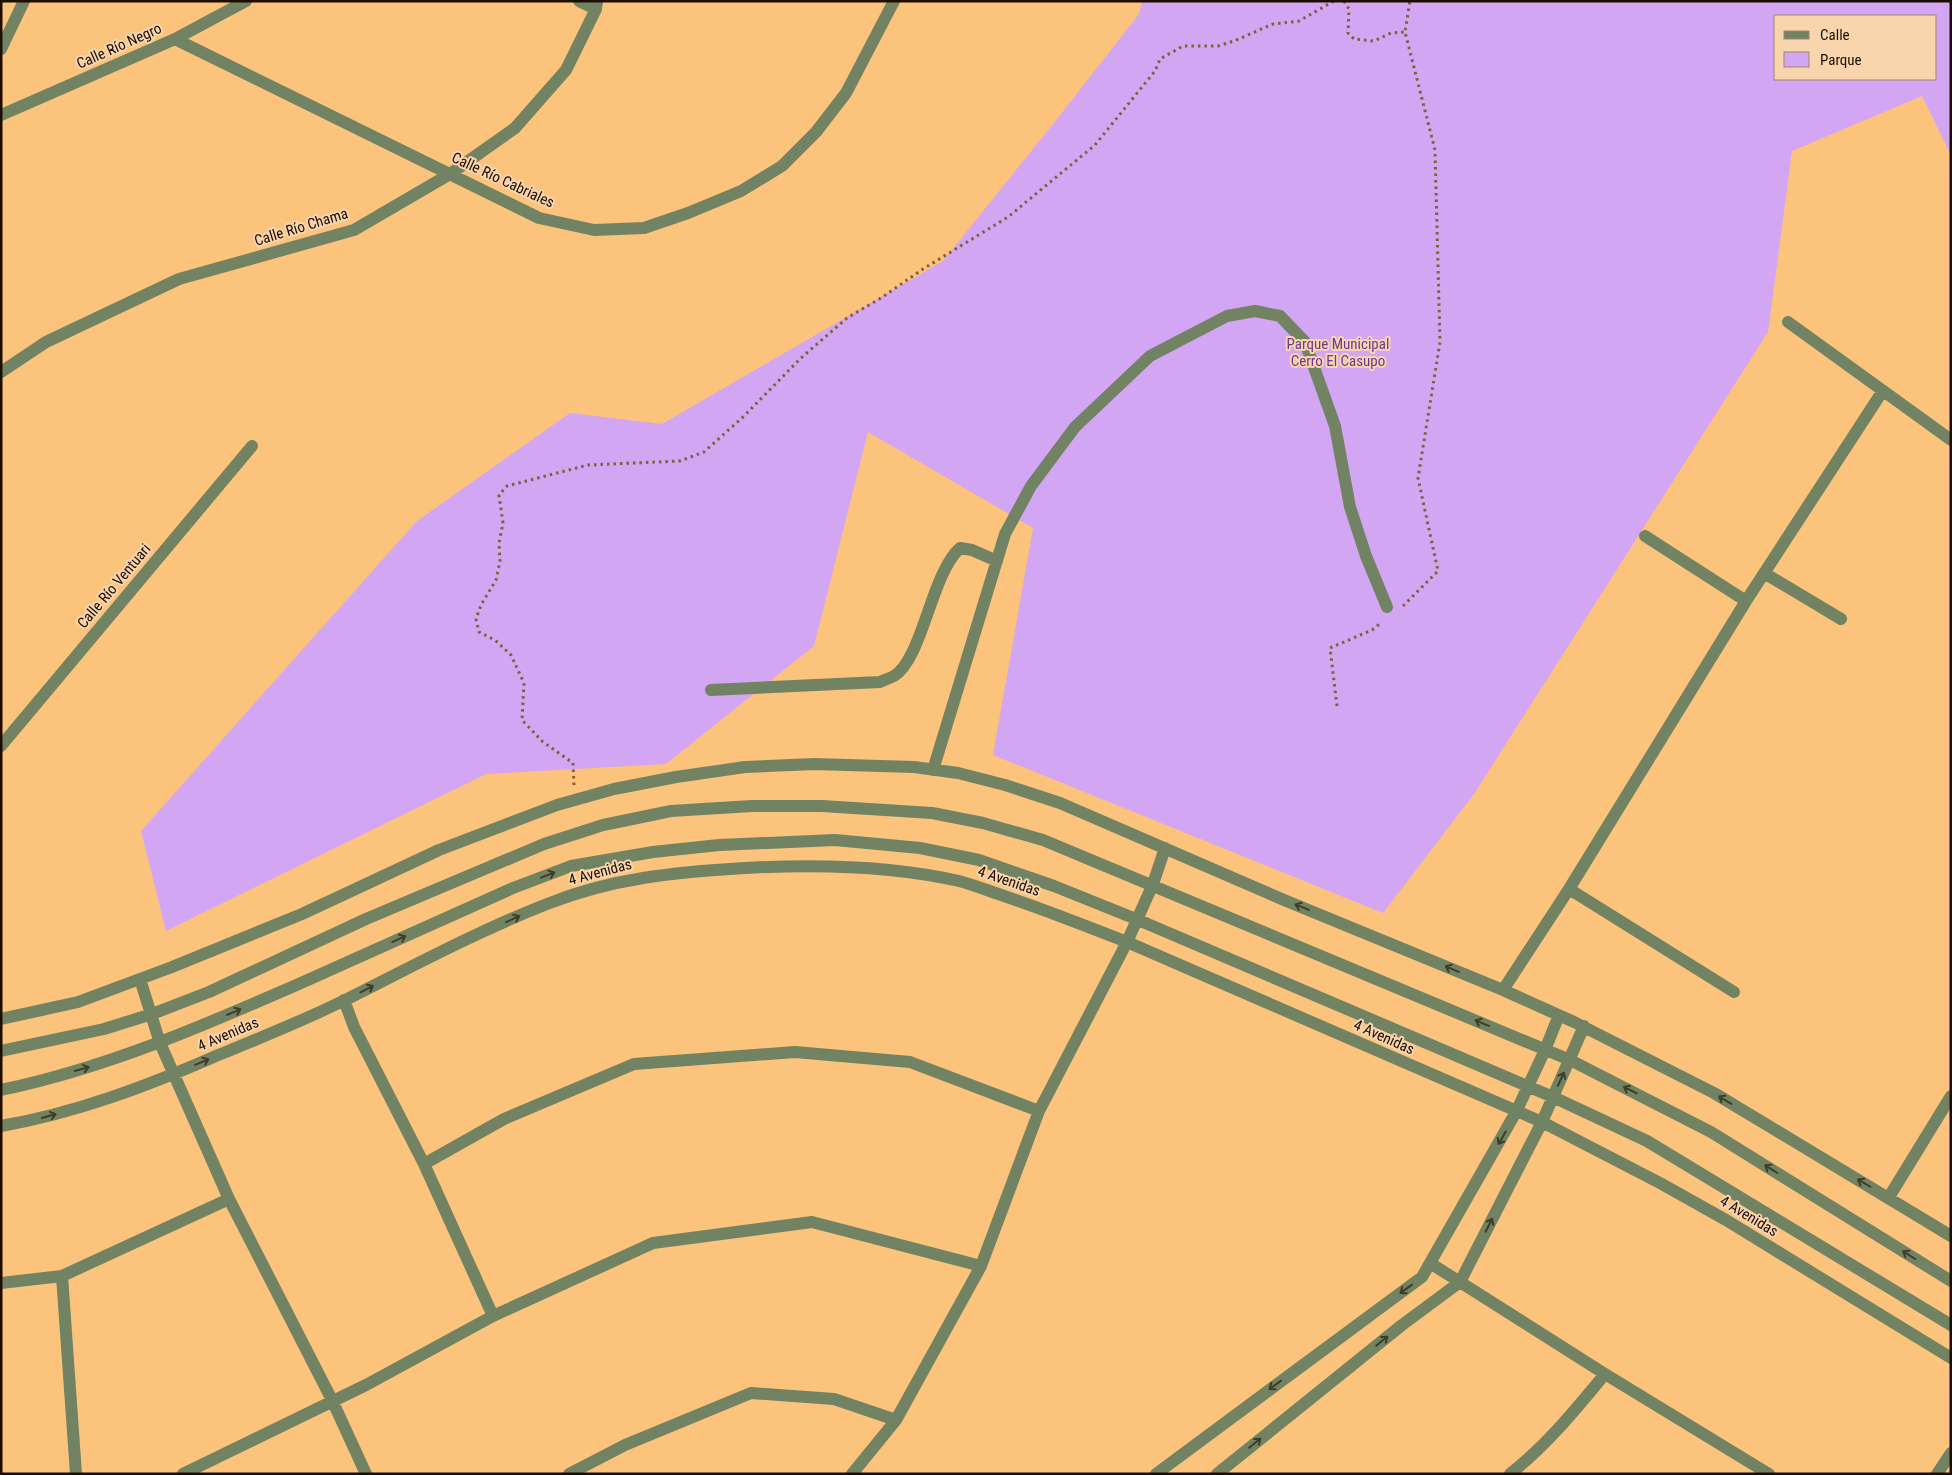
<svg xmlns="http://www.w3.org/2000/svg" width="1952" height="1475" font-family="'Roboto Condensed',sans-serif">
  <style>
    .green { fill: #d3a6f3; fill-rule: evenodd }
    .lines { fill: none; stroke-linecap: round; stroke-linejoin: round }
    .path { stroke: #825f38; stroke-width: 3; stroke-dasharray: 2.5 4; stroke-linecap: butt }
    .street { stroke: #718362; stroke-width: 12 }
    .oneway { stroke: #3f3c27 }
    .labels { text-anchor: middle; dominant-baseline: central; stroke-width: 4; stroke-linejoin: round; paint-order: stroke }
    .street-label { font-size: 15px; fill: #1d0d00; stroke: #f8d5ad }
    .park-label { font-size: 15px; fill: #6f3791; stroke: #f8d5ad }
  </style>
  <rect width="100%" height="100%" fill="#fcc37d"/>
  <path class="green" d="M1142,1h809v154l-29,-59 -130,55 -24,181 -294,462 -91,119 -390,-158 40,-227 -165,-96 -54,214 -148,118 -180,10 -320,157 -25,-100 276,-310 153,-108 92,11 281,-163 114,-142 82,-105zM1776,16h160v63h-160z"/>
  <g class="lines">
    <path class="path" d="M1344,1l5,8 -1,24 6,6 20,2 17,-8 14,-1
      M1403,606l35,-35 -20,-93 22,-136 -5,-192 -30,-118 5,-31
      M1337,706l-7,-58 42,-18 10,-8
      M574,785l-1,-22 -30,-21 -21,-22 2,-37 -13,-28 -16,-15 -16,-8 -3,-13 5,-14 15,-25 4,-19 -1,-18 4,-20 -4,-28 8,-9 81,-21 92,-4 24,-9 38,-34 59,-60 46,-40 34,-20 42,-29 85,-52 87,-72 60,-74 5,-12 23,-13h35l16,-5 39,-17 26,-3 35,-20"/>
    <path class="street" d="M579,1l17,8
      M175,39l364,179 55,12 50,-2 44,-15 53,-22 41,-25 34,-34 30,-39 48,-92
      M1,49l23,-48
      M1,115l174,-76 71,-38
      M1788,322l163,118
      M1,372l45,-30 133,-63 175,-49 96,-56 65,-46 51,-58 30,-61 1,-8
      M1645,536l101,65
      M1764,573l77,46
      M711,690l169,-8c4,-2 10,-4 14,-6 29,-18 37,-102 66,-128l12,2 25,11
      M1,746l251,-300
      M933,770l72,-236 26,-48 44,-59 75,-71 77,-40 28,-5 25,5 25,26 30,84 15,81 16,49 21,51
      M1569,889l165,103
      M140,979l20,64 69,156 103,201 34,74
      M1503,990l66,-101 177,-288 136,-209
      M344,1000l10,27 70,137 69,152
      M1,1019l77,-17 94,-35 130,-53 137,-64 118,-45 57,-16 62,-12 69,-10 69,-3 100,3 44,6 47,12 55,18 224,97 219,90 71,32 140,71 237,143
      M1,1051l103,-22 48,-15 57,-22 157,-73 178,-75 59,-19 68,-14 81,-5h70l110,7 51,10 60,17 527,220 141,72 240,149
      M1,1090c105,-22 202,-64 300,-107 71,-32 141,-63 212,-95l58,-22 82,-14 66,-7 116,-5 85,8 59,12 75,26 82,33 417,178 94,44 304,184
      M1,1126c75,-13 146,-40 215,-70 44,-18 89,-36 131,-57 66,-33 131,-68 200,-95 65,-26 129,-32 198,-36 71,-4 144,-3 214,13 15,4 30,10 45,15 42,14 82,30 123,46l415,180 118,61 66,37 225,138
      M424,1164l80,-45 130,-55 161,-12 115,10 129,49
      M1889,1197l62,-101
      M1430,1263l175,111 164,100
      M62,1276l14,198
      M1,1283l61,-7 167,-77
      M183,1474l183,-89 127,-69 160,-73 159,-21 169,44
      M569,1474l56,-29 126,-52 83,6 62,21
      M852,1474l44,-54 85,-154 58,-155 88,-169 26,-58 12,-36
      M1156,1474l266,-197 94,-165 29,-62 14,-35
      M1217,1474l185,-149 58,-43 82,-160 42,-96
      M1510,1474c37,-29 65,-64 95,-100
      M1937,1474l14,-21"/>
  </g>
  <defs><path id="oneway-shaft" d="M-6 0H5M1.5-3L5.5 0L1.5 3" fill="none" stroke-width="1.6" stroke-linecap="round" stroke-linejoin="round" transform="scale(1.25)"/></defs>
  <g class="oneway">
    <use href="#oneway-shaft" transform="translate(548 875) rotate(-21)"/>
    <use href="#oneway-shaft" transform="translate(1302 907) rotate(-158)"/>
    <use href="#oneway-shaft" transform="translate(513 919) rotate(-24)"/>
    <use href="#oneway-shaft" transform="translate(399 939) rotate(-24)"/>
    <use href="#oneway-shaft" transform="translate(1452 969) rotate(-157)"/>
    <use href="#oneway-shaft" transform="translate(367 989) rotate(-27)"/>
    <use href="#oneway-shaft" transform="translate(234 1012) rotate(-23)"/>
    <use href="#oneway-shaft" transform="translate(1482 1023) rotate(-157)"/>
    <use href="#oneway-shaft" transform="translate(202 1062) rotate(-23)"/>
    <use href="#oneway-shaft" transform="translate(82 1069) rotate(-15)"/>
    <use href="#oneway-shaft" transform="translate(1561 1079) rotate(-65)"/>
    <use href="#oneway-shaft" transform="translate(1630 1090) rotate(-153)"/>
    <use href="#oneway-shaft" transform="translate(1725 1100) rotate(-149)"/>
    <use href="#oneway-shaft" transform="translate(49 1116) rotate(-16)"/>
    <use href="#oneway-shaft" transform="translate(1502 1138) rotate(120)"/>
    <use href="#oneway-shaft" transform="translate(1771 1169) rotate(-148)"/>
    <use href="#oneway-shaft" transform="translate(1864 1183) rotate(-150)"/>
    <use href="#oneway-shaft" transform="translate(1489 1225) rotate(-63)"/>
    <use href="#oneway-shaft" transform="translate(1909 1255) rotate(-148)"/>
    <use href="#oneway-shaft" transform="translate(1406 1289) rotate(144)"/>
    <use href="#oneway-shaft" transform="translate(1382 1341) rotate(-39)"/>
    <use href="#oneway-shaft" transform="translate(1275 1385) rotate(144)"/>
    <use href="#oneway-shaft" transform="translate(1255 1443) rotate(-39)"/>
  </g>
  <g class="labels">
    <g class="street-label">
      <text transform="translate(119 46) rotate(-24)">Calle Río Negro</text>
      <text transform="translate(503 180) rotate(25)">Calle Río Cabriales</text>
      <text transform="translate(301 227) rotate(-17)">Calle Río Chama</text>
      <text transform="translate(114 586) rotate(-50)">Calle Río Ventuari</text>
      <text transform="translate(600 872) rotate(-15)">4 Avenidas</text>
      <text transform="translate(1009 881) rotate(19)">4 Avenidas</text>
      <text transform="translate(228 1034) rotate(-23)">4 Avenidas</text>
      <text transform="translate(1384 1037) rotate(24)">4 Avenidas</text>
      <text transform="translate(1749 1216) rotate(31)">4 Avenidas</text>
    </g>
    <g class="park-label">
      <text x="1338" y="344">Parque Municipal<tspan x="1338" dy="17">Cerro El Casupo</tspan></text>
    </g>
  </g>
  <rect width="1952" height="1475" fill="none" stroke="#1d0d00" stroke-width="5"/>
  <rect x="1774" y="15" width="162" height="65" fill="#f8d5ad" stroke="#a08568"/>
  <rect x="1784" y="31" width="25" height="8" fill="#718362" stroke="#a08568"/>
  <text x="1820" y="40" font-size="15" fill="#1d0d00">Calle</text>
  <rect x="1784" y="52" width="25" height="15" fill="#d3a6f3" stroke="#a08568"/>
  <text x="1820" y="65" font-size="15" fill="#1d0d00">Parque</text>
</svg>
